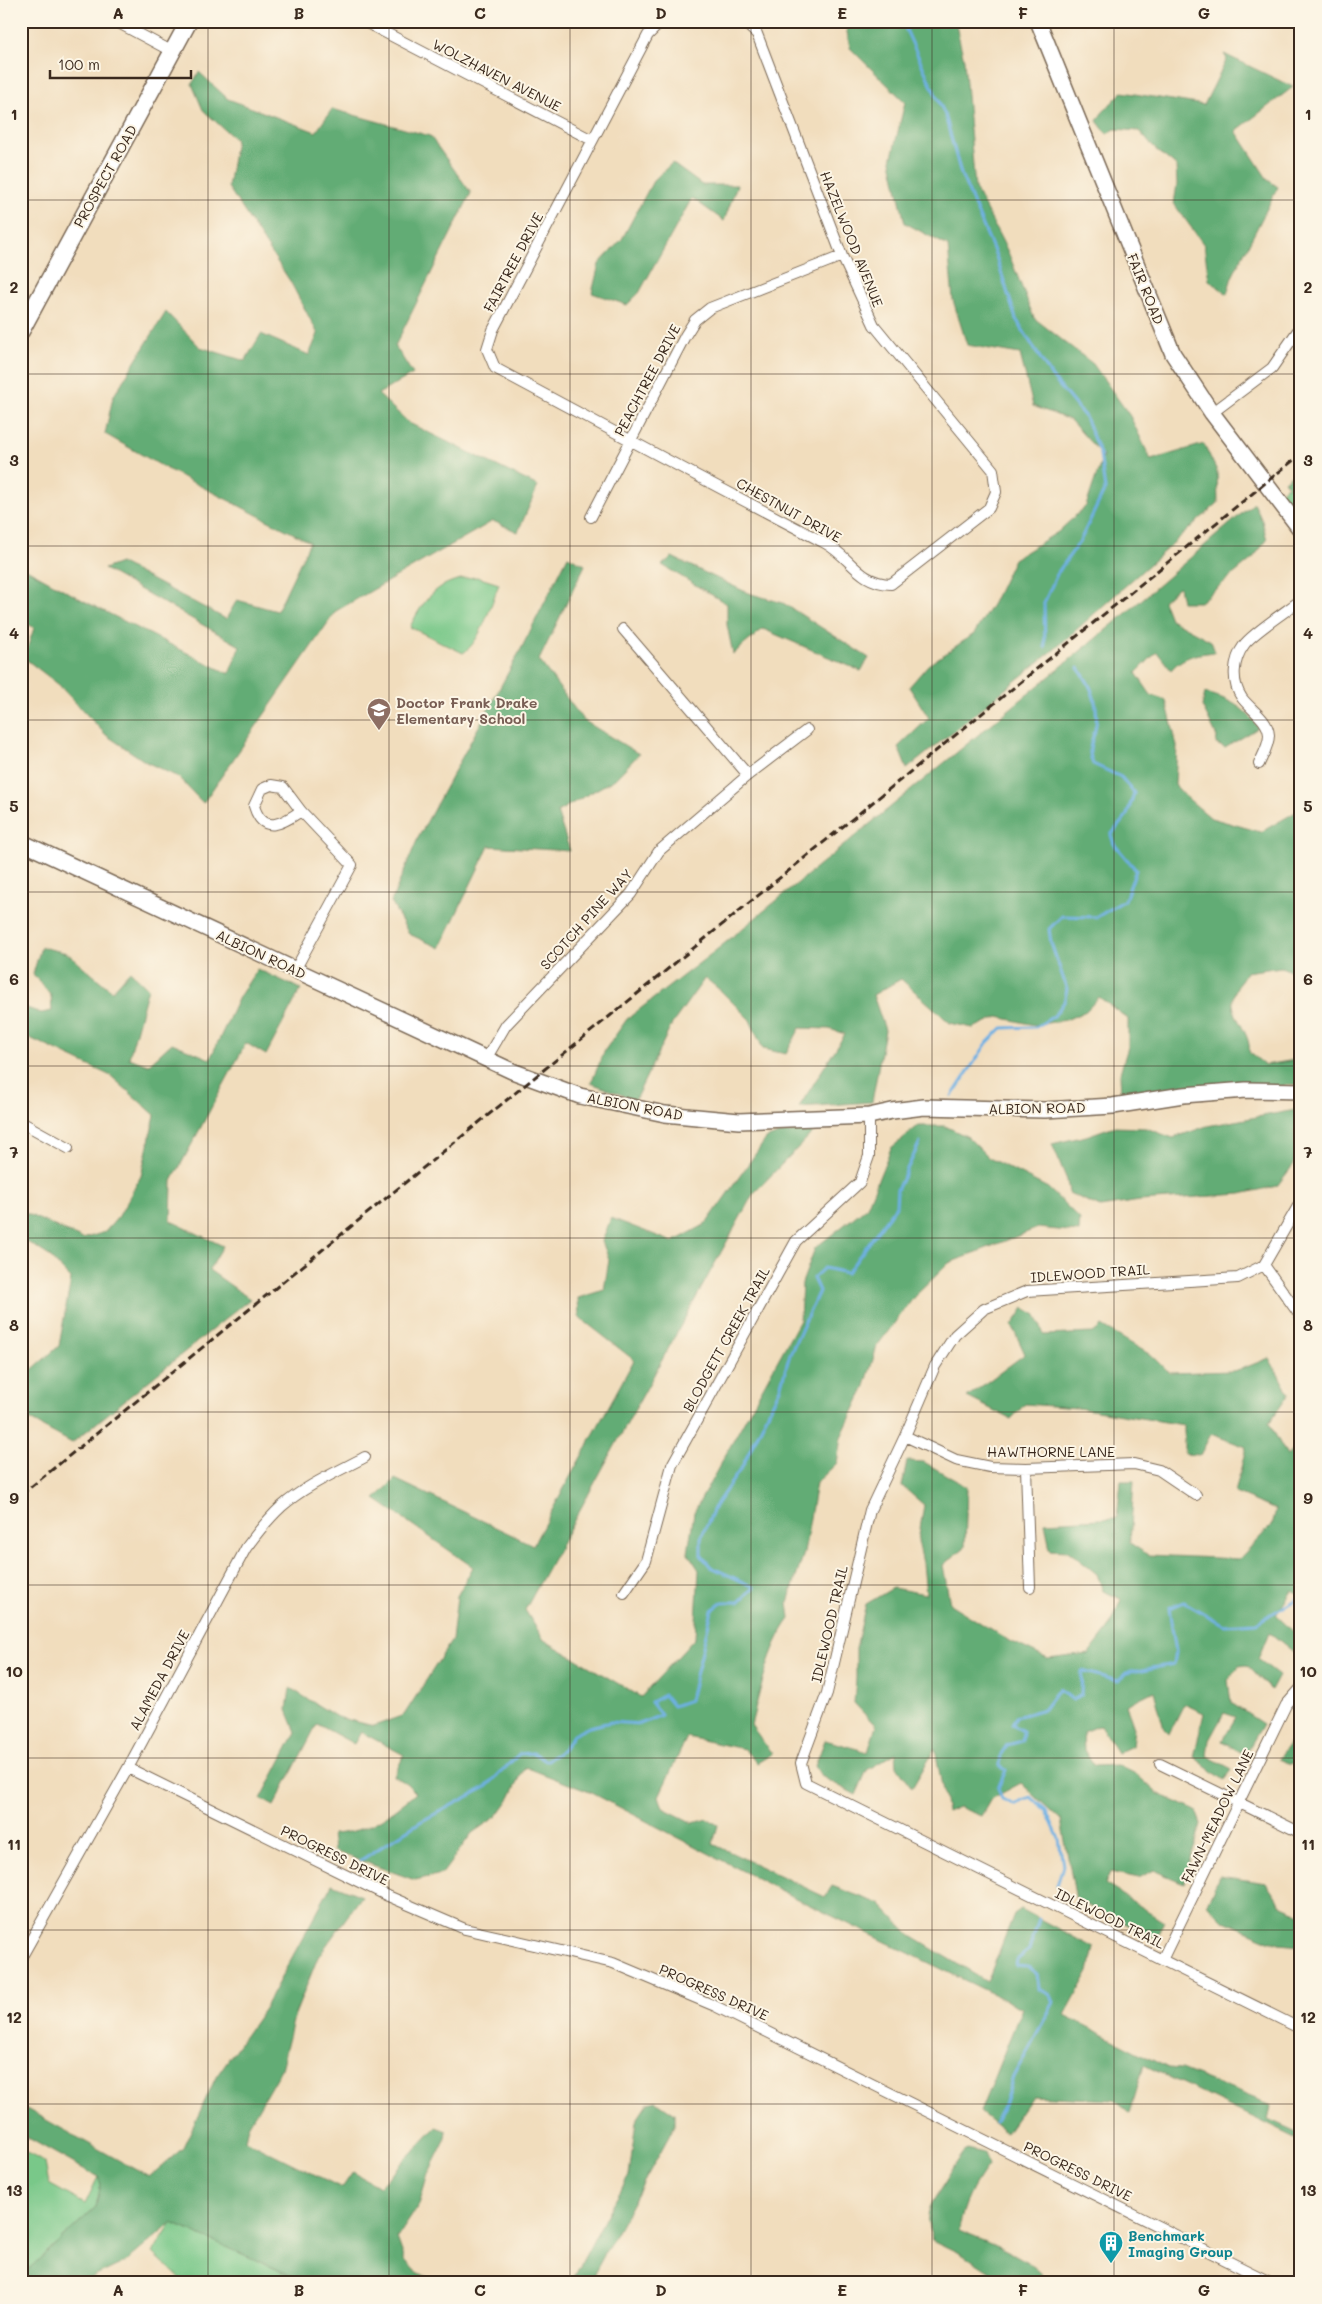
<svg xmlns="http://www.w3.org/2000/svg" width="1322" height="2304" font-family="Mali,sans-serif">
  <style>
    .green { fill: #79c889; stroke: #5a7954 }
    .forest { fill: #62ac75; stroke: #4e6b4a }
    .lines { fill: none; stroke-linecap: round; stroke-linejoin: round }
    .stream { stroke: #6eb0e3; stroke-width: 3 }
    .street-casing { stroke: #7b6956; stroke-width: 12 }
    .secondary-casing { stroke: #7b6956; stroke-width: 18 }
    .primary-casing { stroke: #7b6956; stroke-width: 19 }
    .street { stroke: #fff; stroke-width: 10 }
    .secondary { stroke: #fff; stroke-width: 15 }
    .primary { stroke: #fff; stroke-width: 16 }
    .rail { stroke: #3b2a1e; stroke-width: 3; stroke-dasharray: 8 4; stroke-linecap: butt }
    .grid { fill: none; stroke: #3b2a1e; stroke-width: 1; stroke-opacity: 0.55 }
    .labels { text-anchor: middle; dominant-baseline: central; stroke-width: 4; stroke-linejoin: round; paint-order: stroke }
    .street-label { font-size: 14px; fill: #3b2a1e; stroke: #fcf5e5 }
    .education-label { font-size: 14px; font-weight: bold; fill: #785e54; stroke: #fcf5e5; text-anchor: start }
    .culture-label { font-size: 14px; font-weight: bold; fill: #0d838f; stroke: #fcf5e5; text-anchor: start }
    .neatline { fill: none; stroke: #3b2a1e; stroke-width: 2 }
    .grid-label { font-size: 16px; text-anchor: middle; font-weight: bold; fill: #3b2a1e }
  </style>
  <rect width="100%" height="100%" fill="#fcf5e5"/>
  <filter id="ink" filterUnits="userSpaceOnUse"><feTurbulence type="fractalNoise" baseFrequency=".02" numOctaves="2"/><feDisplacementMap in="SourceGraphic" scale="10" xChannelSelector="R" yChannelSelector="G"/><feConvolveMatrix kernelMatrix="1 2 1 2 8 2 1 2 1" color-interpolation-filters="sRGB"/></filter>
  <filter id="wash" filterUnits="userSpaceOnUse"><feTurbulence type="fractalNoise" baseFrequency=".0096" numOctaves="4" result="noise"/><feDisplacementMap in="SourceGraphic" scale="20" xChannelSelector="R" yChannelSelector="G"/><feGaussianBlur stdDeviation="1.12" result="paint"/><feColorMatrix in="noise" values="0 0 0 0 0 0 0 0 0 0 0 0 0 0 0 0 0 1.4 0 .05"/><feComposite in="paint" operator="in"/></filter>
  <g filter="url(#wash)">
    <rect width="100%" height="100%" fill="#f1ddbd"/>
    <path class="green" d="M1301,475v56l-26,-35z
      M477,577l22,7c-8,20 -18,58 -36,69l-53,-26c16,-32 30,-48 67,-50z
      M21,2149l24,14 4,21 36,20 13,-27 3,7 -5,23 -75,69z
      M172,2223l121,53 -4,7h-104l-32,-30z"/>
    <path class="forest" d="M845,21h110l9,39 11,128 33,64 26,66 59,46 37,52 21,44 53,-16 13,27 1,32 -162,145 -149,121 -9,-22 31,-29 -20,-31 19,-22 46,-31 19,-31 21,-44 44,-27 28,-26 17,-50 -33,-36 -37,-14 -13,-52 -53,-9 -14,-45 -5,-54 -43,-23 -14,-62 14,-59 -55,-54z
      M1224,54l69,33 -57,44 32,49 10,7 -46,90 -5,17 -18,-14 -5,-35 -30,-41 3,-20 -1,-18 -22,-18 -15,-17 -24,-2 -8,5 -10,-13 5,-8 20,-21 82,13 23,-46z
      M199,72l29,27 88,33 16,-23 98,27 41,57 -76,153 18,28 -35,20 31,29 129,63 -20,46 -25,-11 -157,90 -133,192 -25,-26 -32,-15 -40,-27 -48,-51 -34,-26 10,-30 -13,-9v-53l65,36 143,72 11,-28 -136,-77 16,-6 106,56 11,-19 40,11 33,-69 -141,-72 -64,-36 8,-37 53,-85 34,35 45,14 16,-27 48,21 9,-21 -28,-53 -62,-94 8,-47 -33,-30 -11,-26z
      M672,163l30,22h35l-13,36 -32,-23 -53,95 -12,12 -35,-12 7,-29 23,-25 31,-58z
      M1301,467v35l-17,-21z
      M1254,503l8,18 5,19 -15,19 -52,43h-18l-3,-16 -16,15 7,18 41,22 4,11c-19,2 -32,4 -44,18l-14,-18 -21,21 15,22 15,5 11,46 -2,39 10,11 26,22 50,14 40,-23v166l-20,-8 -35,5c-4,7 -11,17 -13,25 -3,20 19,36 16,55l16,13 36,-6v25l-180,15 -1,-26 8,-26v-28l-29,-22 -13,14 -20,9 -31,5 -37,-8 -25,11 -23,-5 -49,-44 -28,16 12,35 -13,72 -73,5 46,-73 -16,-5 -29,-1 -14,26 -23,-5 -13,-29 -30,-30 -15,-12 -33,46 -37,76 -44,-17 14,-33 22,-31 93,-72 398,-327z
      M568,556l17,9 -46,95 44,60 56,34 -24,25 -58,33 13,39 -81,-5 -49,102 -31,-14 -18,-32 2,-5 25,-59 103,-189z
      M672,557l76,36 35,10 86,55 -8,13 -98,-42 -30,25 -6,-29v-21l-65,-39z
      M1205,693c22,5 42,15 53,35l-33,20 -9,-4 1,-7 -15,-31z
      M41,947l26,6 45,38 18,-20 18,17 -19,70 19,7 24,-22 38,16 29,-62 18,-28 44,20 -35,66 -20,-12 -74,138 -1,40 52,25 -14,24 41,29 -178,144 -51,-28v-42h7l31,-27 12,-67 -23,-24 -27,-17v-27l62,28 22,-7 14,-16 22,-40 14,-61 -44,-39 -79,-37 -11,-2v-31l20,7 11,-2 -1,-15 -18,-22z
      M1301,1109v18l-6,3 -1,34 -17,22 -36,8 -101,7 -40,6 -31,-14 -2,-13 -15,-36 34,-8 26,-9 34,1 27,10 34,-12z
      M918,1126h27l23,11 21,21 59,30 32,31 -1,13 -41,-4 -89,35 -35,34 -37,49 -12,40 -24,51 -4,26 -21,20 -12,70 -16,49 2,17c-21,27 -30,73 -39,106l21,29 -15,9 -13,-14 -57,-12 -28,59 4,12 30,15 14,-4 11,6 -5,19 112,53 7,-11 48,18 31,32 76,46 27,-68 7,-5 73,39 -5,23 -24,44 103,53 13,1 90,36 -3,15 33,15v6l-157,-76 -14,48 -16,-13 -82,-4 -26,37 -26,-21 42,-104 -231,-112 -199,-103 -67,-26 -15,31 -13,18 -25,17 -30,41 -27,6 -81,-29 -2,-17c37,-2 56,-18 84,-41l-10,-10 -12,-7 10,-21 -43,-23 -7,12 -37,-20 -43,82 -13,-7 35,-67 -9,-22 3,-22 47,29 37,9 30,-11 48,-75 5,-44 16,-29 -98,-68 20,-20 138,66 101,-185 -55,-43 -1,-19 26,-8 5,-30 -7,-19 9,-23 62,24 33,-18 60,-85 12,-5 38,-5 -63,65 -228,416 19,30 97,57 54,-59 4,-68 -11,-17 6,-41 106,-192 2,-37 13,-35 52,-41 24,-59z
      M1024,1308l12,7 8,20 49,-2 9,-7 52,31 16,16 63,-2 11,-3 25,-10 20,36 -20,29 18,33 11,-12 3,1v151l-9,-5 -16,24 25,24v19l-32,-26 -11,27 21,16 -8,15 -24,-25 -8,1 -11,14 3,23 32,21 -18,31 -23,-14 14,-24 -12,-4 -15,27 -2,16 25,13 -8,11 -30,-23 10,-44 -20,-9 -15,30 -5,-5 -10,-38 -28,14 8,23 -2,18 -15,7 -17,-28 -17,7 1,18 10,16 23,-1 19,9 21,19 39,18 5,13 -17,59 -31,-13 -14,8 -29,-6 -5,12 59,37 -8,17 -80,-38 -15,-80 -40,-37 -30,16 -10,17 -22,-9 -12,5 -12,-63 -23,39 -15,-22 -1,-13 -29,17 -11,25 -35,-19 -6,-10 10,-26 43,12 8,-26 -22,-23 2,-25v-30l10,-44 27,-16 33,6 -3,-31 -5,-22 6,-36 -22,-19 5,-25 17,1 43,25 -2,60 -22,18 7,39 58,36 40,19 41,-5 22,-29 10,-26 -18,-8 -6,-17 -29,-23 -18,-1 -5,-28 72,-4 4,-37h13l-4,62 18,12 91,4 33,-34 4,-15 -41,-17 11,-46 -35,-13 -11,21 -16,-1v-29l-106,-17 -53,-4 -14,15 -44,-22 58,-43 -13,-28z
      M1296,1734l5,1v29l-13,-1 -10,-4z
      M1219,1876l47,7 15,22 20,9v32l-22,-2 -55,-23 -17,-17z
      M332,1884l30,12 -44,61 -24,60 -13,52 -33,57 -3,14 97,48 11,-16 26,15 57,-60 11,4 -1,7 -18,36 -9,31 -22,33 8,22 9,10 24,13h-149l3,-7 -120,-53 -45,38 -46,22h-60v-7l75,-69 5,-23 -3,-7 -77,-43v-28l128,71 34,-29 33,-71 49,-70z
      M656,2101l19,13v11l-86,158h-18l42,-80 16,-27 7,-55 12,-18z
      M967,2149l17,4 4,13c-15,20 -25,39 -29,64 24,10 78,29 89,53h-41l-43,-28 -31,-15c-11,-25 -3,-34 10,-55 8,-12 14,-25 24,-36z"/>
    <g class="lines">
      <path class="stream" d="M902,21l43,94 16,59 35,82 20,63 36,58 33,40 15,37 5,35 -25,52 -22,31 -14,31 1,44
        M952,1096l35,-53 15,-15 34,-1 18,-11 10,-14 3,-13 -16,-46 -2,-14 13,-13 35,1 28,-17 11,-30 -22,-26 -3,-9 16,-20 7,-22 -13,-16 -28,-13c-6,-15 -2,-19 2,-34 5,-22 -2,-44 -17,-62
        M361,1860l59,-38 66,-35 33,-33 14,-1 13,8 17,-11 10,-15 16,-8 22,-5 29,2 21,-9 -10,-13 13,-7 9,11 17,-6 22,-90 11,-8h16l15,-15 -43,-20 -10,-12v-17l14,-32 27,-39 38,-79 10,-34 29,-63 -6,-13 11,-10 23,5 49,-67 1,-16 23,-48
        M1057,1885l6,-19 -4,-27 -13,-29 -15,-13 -9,3 -7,5 -13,-6 -4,-11 8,-18 -6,-4 1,-12 6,-9 15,-4 1,-10 -11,-6 4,-8 28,-8 15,-20 14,11 8,-5 1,-24 36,10 8,-8 48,-9 2,-12 -7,-44 15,-6 40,23 32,-2 45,-26
        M995,2122l9,-17 9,-28 41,-75 -5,-8 -10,-5 -2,-15 -9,-7 -12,-1 1,-6 12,-10 10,-31"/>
    </g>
  </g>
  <g filter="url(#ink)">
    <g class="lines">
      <defs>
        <path id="street" d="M115,21l58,31
          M363,21l229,119
          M662,21l-14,14 -155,295 -6,19 8,19c110,59 220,118 330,175 26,14 33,40 66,41l98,-76 7,-16 -3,-22 -119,-145 -32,-69 -85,-222 -14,-13
          M1212,413l60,-45 29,-42
          M591,517l94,-181 10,-16 15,-12 132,-52
          M623,629l125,146
          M1259,764c4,-9 10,-19 10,-29 -1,-16 -18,-25 -27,-37 -11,-16 -9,-38 2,-53 7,-11 44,-35 57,-45
          M295,970l57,-105 -51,-54 -18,-24 -12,-2 -9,4 -8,17c9,30 29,17 47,5
          M486,1059l20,-34 125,-131 28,-43 89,-76 59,-45
          M21,1122l47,26
          M1301,1201l-37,64 -26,13 -211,13 -43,18 -29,26 -20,31 -30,70 -35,74 -43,183 -26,70 5,20 495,246
          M1264,1265l37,52
          M905,1436l51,24 34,7 36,1 108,-4 25,6 37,25
          M1026,1468l4,119
          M624,1593l22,-32 26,-96 124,-224 64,-59 9,-26v-40
          M1160,1764l141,69
          M128,1768l260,128 77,33 148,34 102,43 557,277
          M21,1958l107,-190 118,-220c11,-15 22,-29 35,-41 25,-22 56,-35 84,-50
          M1162,1960l124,-255 15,-17"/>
        <path id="secondary" d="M1038,21l135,333 39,59 89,117
          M21,842l491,229 68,25 85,18 74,7 130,-5 23,-5 32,-4 121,3 68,-4 70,-11 63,-5 55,1"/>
        <path id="primary" d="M21,331l168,-310"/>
      </defs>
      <use href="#street" class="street-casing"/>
      <use href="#secondary" class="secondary-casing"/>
      <use href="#primary" class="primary-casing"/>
      <use href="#street" class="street"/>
      <use href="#secondary" class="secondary"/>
      <use href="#primary" class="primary"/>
      <path class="rail" d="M21,1495l1280,-1041"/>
    </g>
  </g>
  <path class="grid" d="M208,21v2262M389,21v2262M570,21v2262M751,21v2262M932,21v2262M1114,21v2262M21,200h1280M21,374h1280M21,546h1280M21,720h1280M21,892h1280M21,1066h1280M21,1238h1280M21,1412h1280M21,1585h1280M21,1758h1280M21,1930h1280M21,2104h1280"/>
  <defs>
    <symbol id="school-pin" viewBox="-11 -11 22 30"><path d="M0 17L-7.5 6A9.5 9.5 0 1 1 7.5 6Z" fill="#8d6e63" stroke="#fcf5e5"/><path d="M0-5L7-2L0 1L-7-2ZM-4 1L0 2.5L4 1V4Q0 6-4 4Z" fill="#fff"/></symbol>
    <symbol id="building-pin" viewBox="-11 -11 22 30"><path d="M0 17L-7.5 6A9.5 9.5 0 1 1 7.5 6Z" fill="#0f9aa8" stroke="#fcf5e5"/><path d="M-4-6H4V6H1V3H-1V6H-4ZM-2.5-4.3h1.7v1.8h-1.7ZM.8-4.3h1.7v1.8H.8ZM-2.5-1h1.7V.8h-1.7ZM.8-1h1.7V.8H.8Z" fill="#fff"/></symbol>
  </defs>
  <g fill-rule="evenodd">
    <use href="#school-pin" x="365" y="696" width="28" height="38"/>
    <use href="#building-pin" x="1097" y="2229" width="28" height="38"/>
  </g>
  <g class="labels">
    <g class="street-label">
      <text transform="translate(497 75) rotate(27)">WOLZHAVEN AVENUE</text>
      <text transform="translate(105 176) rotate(-61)">PROSPECT ROAD</text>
      <text transform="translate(852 239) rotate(68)">HAZELWOOD AVENUE</text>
      <text transform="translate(513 262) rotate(-62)">FAIRTREE DRIVE</text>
      <text transform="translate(1146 289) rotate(68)">FAIR ROAD</text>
      <text transform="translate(647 380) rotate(-62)">PEACHTREE DRIVE</text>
      <text transform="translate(789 510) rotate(29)">CHESTNUT DRIVE</text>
      <text transform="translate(586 919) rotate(-48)">SCOTCH PINE WAY</text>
      <text transform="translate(261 954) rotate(25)">ALBION ROAD</text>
      <text transform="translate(635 1106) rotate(11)">ALBION ROAD</text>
      <text transform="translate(1037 1108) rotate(-1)">ALBION ROAD</text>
      <text transform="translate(1090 1273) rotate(-4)">IDLEWOOD TRAIL</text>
      <text transform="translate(726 1339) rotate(-61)">BLODGETT CREEK TRAIL</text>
      <text x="1051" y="1451">HAWTHORNE LANE</text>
      <text transform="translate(829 1624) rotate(-77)">IDLEWOOD TRAIL</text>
      <text transform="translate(159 1680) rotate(-62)">ALAMEDA DRIVE</text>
      <text transform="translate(1217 1816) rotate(-64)">FAWN-MEADOW LANE</text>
      <text transform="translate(335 1855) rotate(26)">PROGRESS DRIVE</text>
      <text transform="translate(1110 1918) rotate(26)">IDLEWOOD TRAIL</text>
      <text transform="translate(714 1992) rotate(24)">PROGRESS DRIVE</text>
      <text transform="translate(1078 2171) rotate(26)">PROGRESS DRIVE</text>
    </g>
    <g class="education-label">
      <text x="396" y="702">Doctor Frank Drake<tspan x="396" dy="16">Elementary School</tspan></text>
    </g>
    <g class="culture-label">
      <text x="1128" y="2235">Benchmark<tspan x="1128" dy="16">Imaging Group</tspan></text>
    </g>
  </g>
  <rect width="1322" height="2304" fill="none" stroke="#fcf5e5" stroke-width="55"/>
  <path d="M50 70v8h141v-8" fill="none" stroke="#3b2a1e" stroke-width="2.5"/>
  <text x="58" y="70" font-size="15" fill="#3b2a1e" stroke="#fcf5e5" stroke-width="4" paint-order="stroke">100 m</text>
  <rect x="28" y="28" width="1266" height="2248" class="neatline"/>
  <g class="grid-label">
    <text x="118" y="19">A</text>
    <text x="299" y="19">B</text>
    <text x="480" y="19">C</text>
    <text x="661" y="19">D</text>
    <text x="842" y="19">E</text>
    <text x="1023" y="19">F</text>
    <text x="1204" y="19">G</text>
    <text x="14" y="120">1</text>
    <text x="1308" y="120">1</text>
    <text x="14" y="293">2</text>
    <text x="1308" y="293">2</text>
    <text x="14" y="466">3</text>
    <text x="1308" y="466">3</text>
    <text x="14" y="639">4</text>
    <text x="1308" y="639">4</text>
    <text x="14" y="812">5</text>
    <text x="1308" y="812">5</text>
    <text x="14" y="985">6</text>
    <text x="1308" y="985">6</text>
    <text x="14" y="1158">7</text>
    <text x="1308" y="1158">7</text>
    <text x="14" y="1331">8</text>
    <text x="1308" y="1331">8</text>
    <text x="14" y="1504">9</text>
    <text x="1308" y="1504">9</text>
    <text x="14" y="1677">10</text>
    <text x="1308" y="1677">10</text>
    <text x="14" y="1850">11</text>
    <text x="1308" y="1850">11</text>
    <text x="14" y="2023">12</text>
    <text x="1308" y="2023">12</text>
    <text x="14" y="2196">13</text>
    <text x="1308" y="2196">13</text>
    <text x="118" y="2296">A</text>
    <text x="299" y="2296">B</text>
    <text x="480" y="2296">C</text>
    <text x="661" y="2296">D</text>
    <text x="842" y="2296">E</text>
    <text x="1023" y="2296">F</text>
    <text x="1204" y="2296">G</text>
  </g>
</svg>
